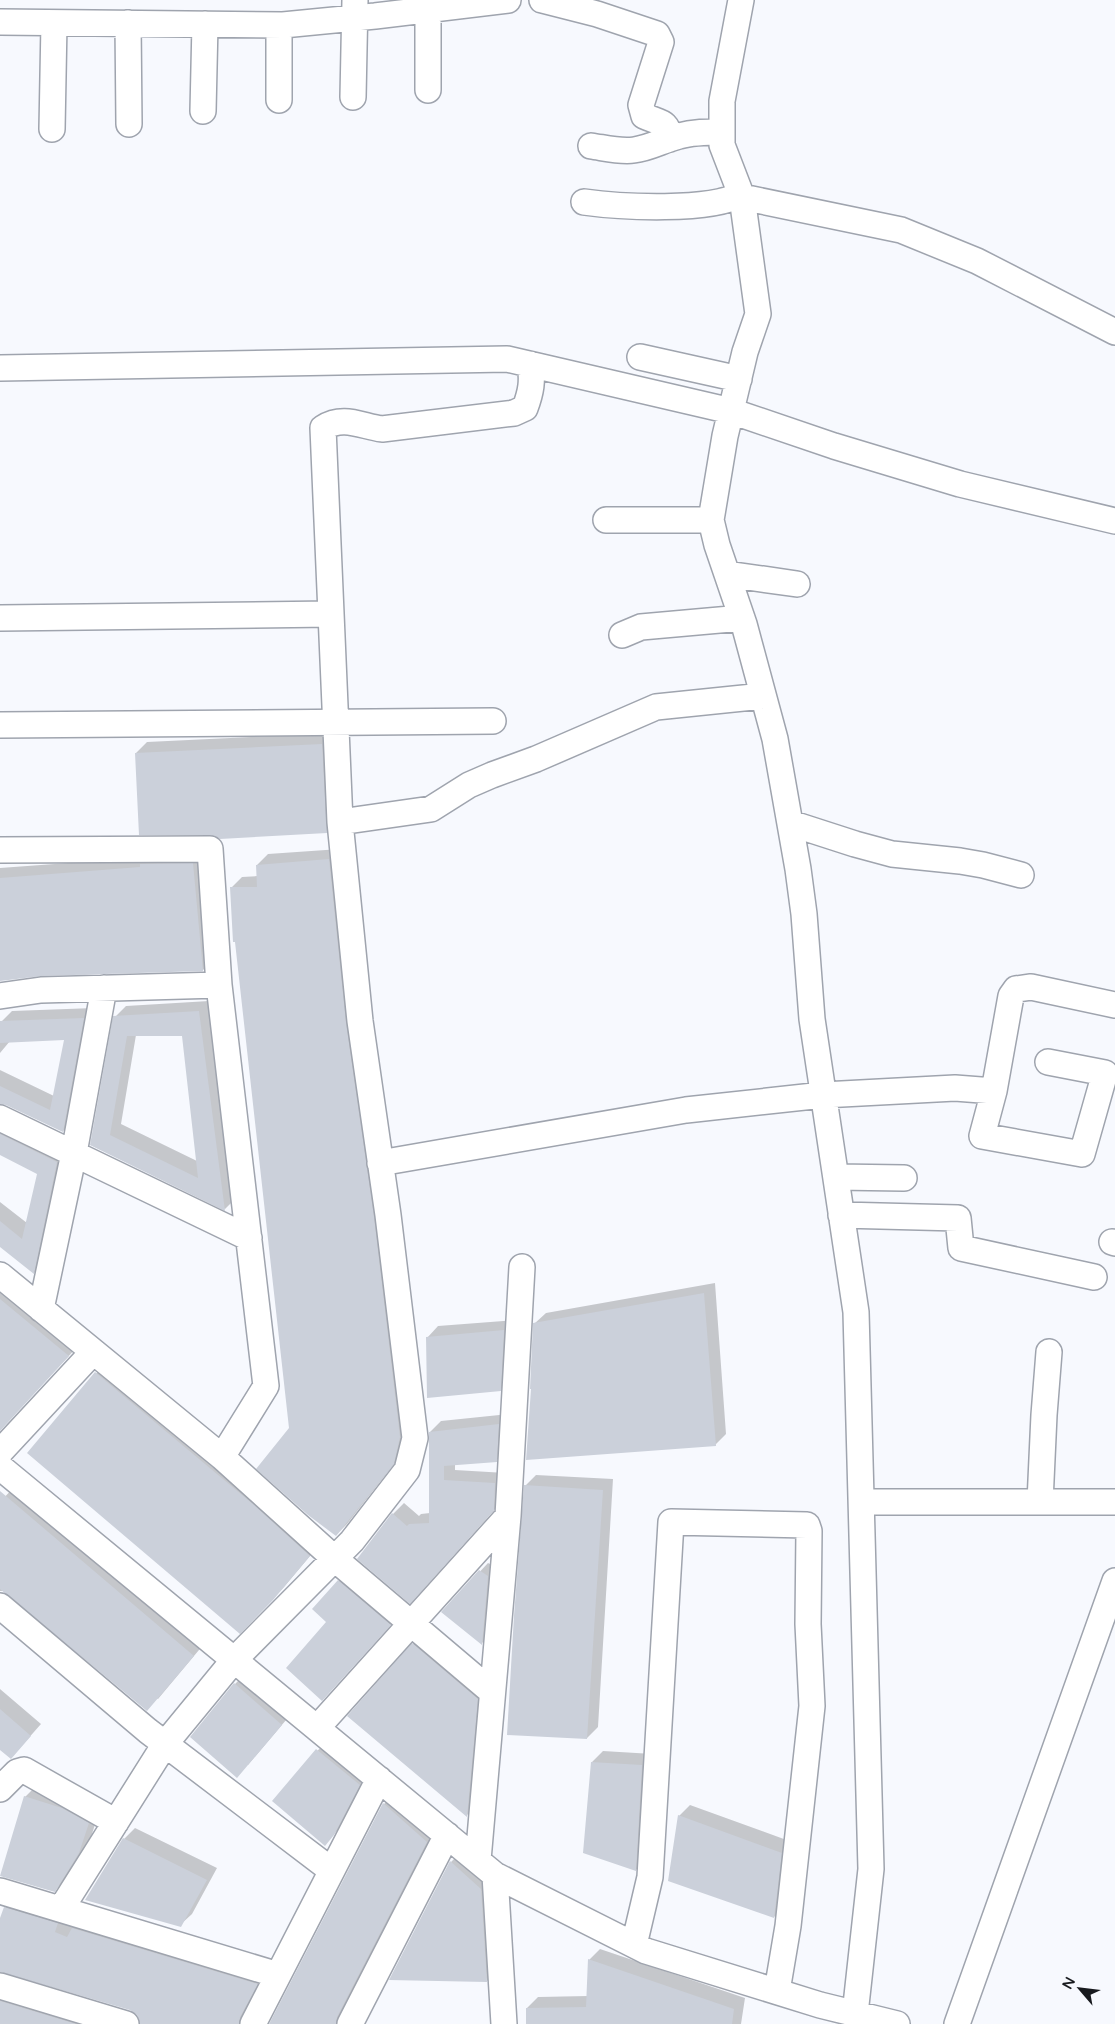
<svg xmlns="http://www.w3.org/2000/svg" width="1115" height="2024" font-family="'Varela Round',sans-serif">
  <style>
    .shadow { fill: #0003; fill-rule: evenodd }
    .building { fill: #cbd0da; fill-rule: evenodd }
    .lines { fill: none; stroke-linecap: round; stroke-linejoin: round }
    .minor-casing { stroke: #9fa4ae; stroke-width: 28 }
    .minor { stroke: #fff; stroke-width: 25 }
  </style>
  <rect width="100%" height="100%" fill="#f7f9fe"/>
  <path class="shadow" d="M333,733l4,88 -11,11 -190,-79 11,-11z
    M340,849l64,602 -57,73 -11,11 -46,-106 -59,-541 11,-11 16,-1 -1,-11 11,-11z
    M204,853l10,106 -11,11 -163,4 -40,6v-112z
    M209,1001l27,197 -11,11 -134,-64 24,-128 11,-11zM136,1035h47l14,126 -76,-37z
    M94,1008l-20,112 -11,11 -57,-27 -6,-1v-33l54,26 12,-58 -56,3 -10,12v-30l12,-12z
    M0,1116l68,34 -24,112 -10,11 -34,-28v-43l27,21 11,-50 -38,-20z
    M0,1279l79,66 -79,84z
    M715,1283l11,151 -11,11 -183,-58 2,-63 12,-11z
    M515,1320l-4,59 -11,11 -73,-52 11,-12z
    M107,1361l213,183 -36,43 -44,45 -212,-179z
    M509,1414l-2,36 -11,11 -41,3v6l51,3 -1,25 -84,93 -62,-32 34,-45 11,-11 15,13 2,-2 9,-1v-81l11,-11z
    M536,1475l77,4 -15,248 -11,11 -62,-252z
    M16,1485l188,159 -46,55 -155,-108h-3v-89z
    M488,1563l8,4 -6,68 -8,8 -40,-31z
    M350,1570l51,43 -68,75 -5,-66 11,-41z
    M424,1633l64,54 -11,118 -10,10 -54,-171z
    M246,1673l46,40 -44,52 -13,-81z
    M0,1689l41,35 -30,34 -11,-9z
    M328,1739l42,35 -25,48 -20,22 -52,-43z
    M603,1751l50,3 -6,105 -11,11 -44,-108z
    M36,1786l63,26 -9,28 -25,40 -11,11 -29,-94z
    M395,1793l43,38 -85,193h-82l113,-220z
    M690,1805l102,37 -7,64 -11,11 -95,-101z
    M135,1828l82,40 -25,46 -12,11 -56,-86z
    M462,1851l30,27 6,92 -11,11 -36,-119z
    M16,1897l252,76 -12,51h-115l-4,-11 -6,-4 -131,-38v-49l5,-14z
    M600,1949l145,49 -4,26h-213l-1,-16 11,-11 50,-1 1,-36z
    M0,1984l123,40h-123z"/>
  <path class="building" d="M322,744l5,89 -107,6 -10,-4h-71l-4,-82z
    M329,859l17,164 28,194 26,220 -6,27 -58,72 -28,-21 -52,-46 33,-41 -54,-486h-2l-3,-55h27l-1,-22z
    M193,863l10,108 -162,5 -41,5v-103l140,-11v-3z
    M199,1011l26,200 -135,-66 23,-129zM127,1036h55l16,142 -88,-43z
    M84,1018l-21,114 -57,-27 -6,-1v-18l50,24 14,-70 -64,3v-22z
    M0,1134l57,28 -23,112 -34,-27v-26l22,18 15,-65 -37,-19z
    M704,1293l12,153 -190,14 5,-71h-1l3,-66z
    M0,1299l69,57 -69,75z
    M504,1330l-3,61 -74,7 -1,-61z
    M95,1372l159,133 56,51 -37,44 -33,34 -213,-181z
    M499,1424l-2,38 -53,4v14l51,3 -1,27 -84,94 -53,-45 35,-46 15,13 2,-2 20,-1v-91z
    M524,1485l79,5 -16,249 -80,-4 7,-119z
    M0,1491l194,165 -47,55 -147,-122z
    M479,1570l9,6 -6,69 -41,-33z
    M338,1580l53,45 -69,76 -36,-33 40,-46 -14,-13z
    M412,1643l66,56 -11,118 -120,-101z
    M234,1683l48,42 -45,53 -47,-41z
    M0,1709l31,27 -20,23 -11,-9z
    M316,1749l44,36 -26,50 -9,11 -53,-45z
    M591,1762l51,3 -6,106 -53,-18z
    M24,1796l38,12 27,15 -10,30 -24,39 -55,-16z
    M383,1803l44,39 -90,175 -1,7h-67z
    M678,1815l104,38 -8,65 -106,-37z
    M123,1838l84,42 -26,47 -96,-27z
    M450,1861l31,28 6,93 -98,-2z
    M4,1907l54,16 -3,9 12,5 5,-9 186,56 -18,33 -1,7h-99l-3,-9 -7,-5 -130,-38v-54z
    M588,1959l146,50 -2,15h-206v-16l60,-1z
    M0,2001l76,23h-76z"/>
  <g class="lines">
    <defs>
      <path id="minor" d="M542,0l55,14 60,20 4,8 -20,63 3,11c15,7 24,4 26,23
        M741,0l-19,101v44l20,52 16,117 -13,38 -20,84 -14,84 6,25 27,79 31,115 23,130 6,45 8,105 44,293 15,557 -16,145
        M428,9v81
        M0,22l283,3 92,-9 133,-16
        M128,23l1,101
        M279,25v75
        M353,97l2,-97
        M203,111l2,-87
        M52,129l2,-106
        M591,146c14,2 29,6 43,4 16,-2 29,-10 45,-14 14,-4 28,-4 43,-4
        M742,197l159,33 76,31 138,71
        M584,202c36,5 127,10 157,-8
        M640,357l99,22
        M0,368l507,-9 224,52 103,35 126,38 155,37
        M606,520h105
        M727,574l70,10
        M0,618l331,-4
        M622,635l19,-8 101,-9
        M0,725l493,-4
        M340,822l91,-13 38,-24 23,-10 44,-16 120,-52 107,-11
        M790,823l65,21 37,10 68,7 23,4 38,10
        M0,850l210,-1 9,136 47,401 -44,71
        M0,996l41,-6 178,-5
        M1048,1062l57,11 -23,81 -100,-18 12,-45 17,-95 5,-7 15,-2 84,18
        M0,1118l249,120
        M380,1163l306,-53 137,-15 132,-7 39,3
        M836,1177l68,1
        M841,1215l117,3 3,30 133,29
        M1112,1242l3,1
        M0,1275l222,182 113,102 157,133
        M41,1309l33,-156 30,-165
        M0,1452l93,-100
        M0,1467l495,408 151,76 174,54 77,19
        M862,1502h253
        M1040,1502l4,-87 5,-63
        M0,1606l148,125 183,139
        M317,1728l191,-212
        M0,1789l17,-17 7,-2 92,52
        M478,1860l30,-344 14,-249
        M495,1875l9,149
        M0,1891l278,84
        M61,1909l104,-165 69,-84 118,-119 55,-71 8,-32 -27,-223 -28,-194 -20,-199 -17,-394c20,-13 38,-2 59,1l132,-16 11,-5c6,-16 8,-27 5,-44
        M634,1945l16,-68 21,-355 136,3 2,6 -1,93 4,82 -24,220 -11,65
        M0,1986l126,38
        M253,2024l126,-245
        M350,2024l97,-189
        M957,2024l158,-443"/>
    </defs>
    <use href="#minor" class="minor-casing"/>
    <use href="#minor" class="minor"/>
  </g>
  <g transform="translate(1080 1989) rotate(298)" stroke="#f7f9fe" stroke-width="4" paint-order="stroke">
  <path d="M0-4L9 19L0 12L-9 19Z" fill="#181a1e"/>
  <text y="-8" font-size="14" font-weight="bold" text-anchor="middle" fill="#181a1e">N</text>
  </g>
</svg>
